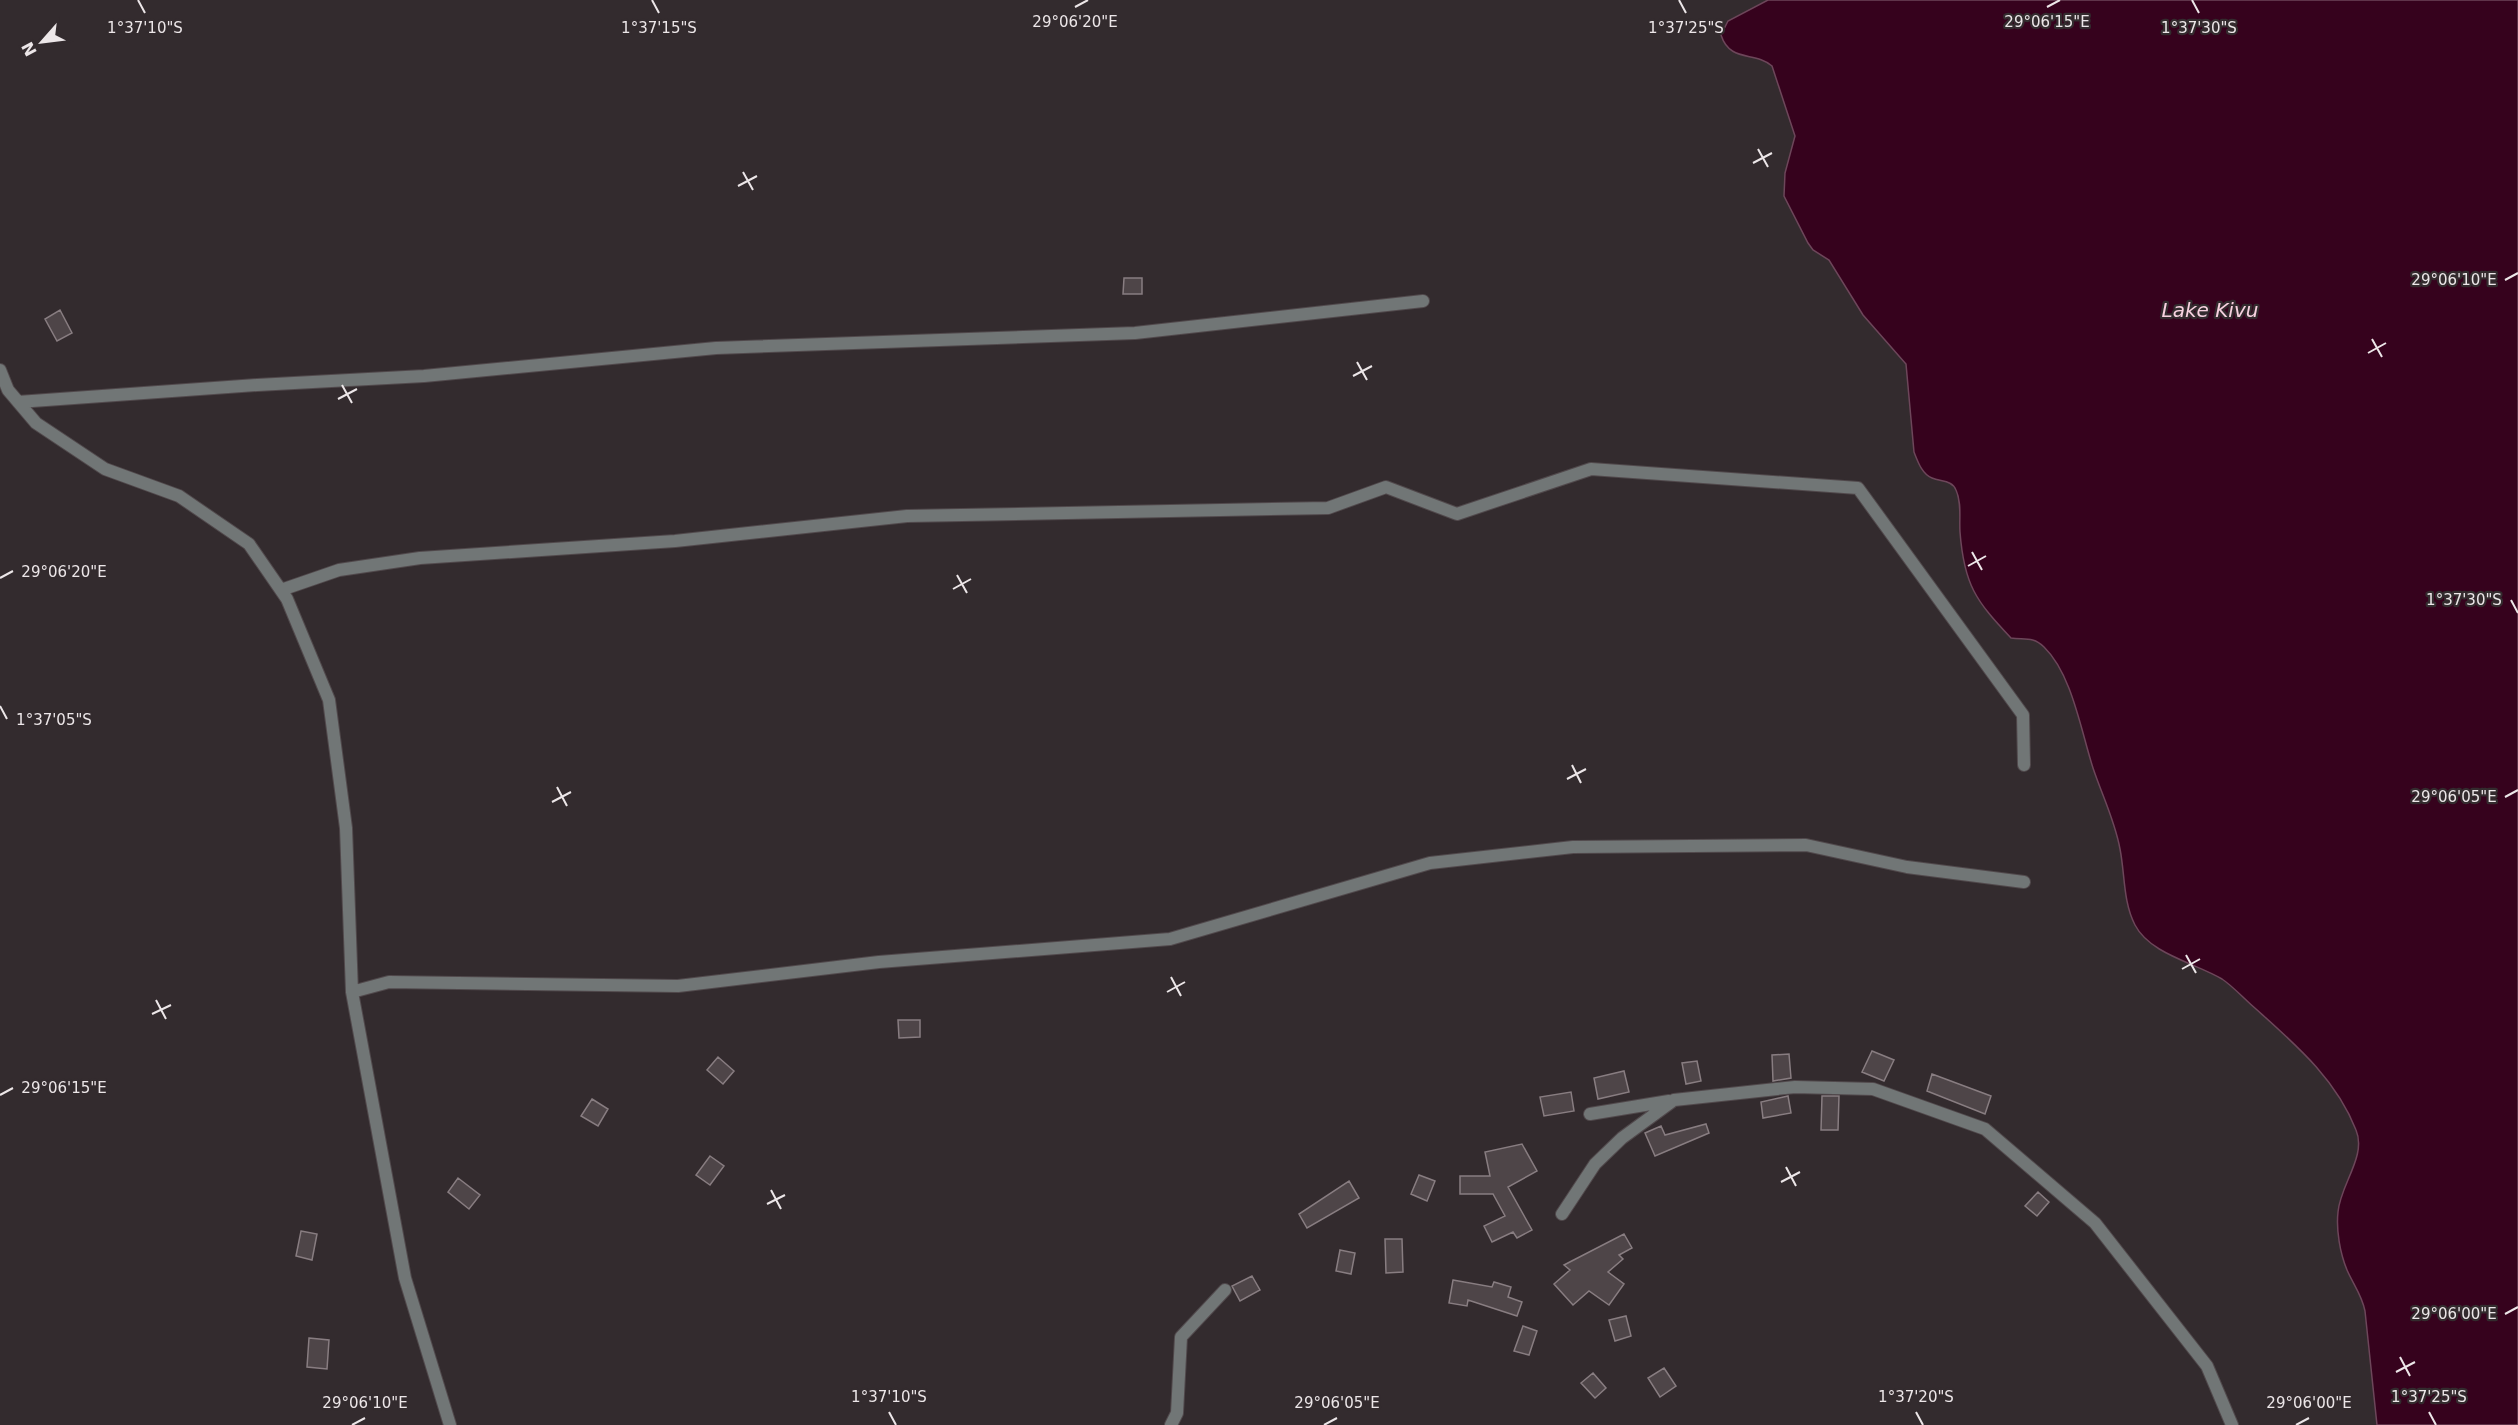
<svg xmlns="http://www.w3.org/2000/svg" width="2518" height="1425" font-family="'DejaVu Sans',sans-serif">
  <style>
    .water { fill: #36021d; stroke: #6d465a; stroke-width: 1.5 }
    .building { fill: #4e4548; stroke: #887d81; stroke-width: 1.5 }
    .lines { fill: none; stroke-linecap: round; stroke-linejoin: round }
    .minor-casing { stroke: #51494c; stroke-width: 14 }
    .tertiary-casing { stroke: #51494c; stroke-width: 14 }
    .minor { stroke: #717676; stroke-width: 12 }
    .tertiary { stroke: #717676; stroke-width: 12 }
    .ticks { fill: none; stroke: #ece6e8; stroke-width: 2 }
    .labels { text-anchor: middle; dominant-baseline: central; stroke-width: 4.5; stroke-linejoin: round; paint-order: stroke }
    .water-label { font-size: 20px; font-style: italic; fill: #f7d1df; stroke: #332b2e }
    .ticks-label { font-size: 15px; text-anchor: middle; fill: #ece6e8; stroke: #332b2e; stroke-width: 4.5; stroke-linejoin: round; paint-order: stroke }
  </style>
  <rect width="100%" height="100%" fill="#332b2e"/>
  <path class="water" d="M1768,0h750v1425h-141l-12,-114c-3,-16 -12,-27 -18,-41 -7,-17 -11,-40 -9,-58 2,-27 29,-56 18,-82 -20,-51 -60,-85 -100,-121 -11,-9 -22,-22 -34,-30 -27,-16 -72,-25 -87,-54 -12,-23 -10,-51 -15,-76 -5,-28 -18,-54 -27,-81 -12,-37 -21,-94 -49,-121 -11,-11 -20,-7 -33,-9 -35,-37 -47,-53 -51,-106 -1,-13 2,-29 -4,-42 -4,-10 -15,-8 -24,-12 -10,-4 -14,-16 -18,-26l-8,-88 -43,-49 -34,-55 -16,-10 -5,-7 -24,-47 1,-23 10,-37 -23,-70c-17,-15 -42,-3 -51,-31l7,-14z"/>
  <path class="building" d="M1124,278h18v16h-19z
    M60,310l12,23 -15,8 -12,-22z
    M898,1020h22v17l-21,1z
    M1872,1051l22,9 -10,21 -22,-9z
    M1789,1054l2,24 -18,3 -1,-26z
    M718,1057l16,14 -11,13 -16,-14z
    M1697,1061l4,20 -15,3 -4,-21z
    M1624,1071l5,21 -31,7 -4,-21z
    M1932,1074l59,22 -6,18 -58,-23z
    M1571,1092l3,19 -30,5 -4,-19z
    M1788,1096l3,17 -28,5 -2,-16z
    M1822,1096h17l-1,34h-17z
    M592,1099l16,10 -10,17 -17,-10z
    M1706,1124l3,9 -54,23 -10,-23 16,-7 4,9z
    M1522,1144l15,27 -29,16 24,43 -15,8 -4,-6 -21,10 -8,-16 21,-10 -12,-22h-33v-18h30l-5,-24z
    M710,1156l14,10 -14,19 -14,-10z
    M1419,1175l16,6 -8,20 -16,-7z
    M458,1178l22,17 -11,14 -21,-17z
    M1349,1181l10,17 -52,30 -8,-14z
    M2038,1192l11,10 -12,14 -12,-10z
    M301,1231l16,3 -5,26 -16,-4z
    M1624,1234l8,14 -13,7 4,4 -15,13 16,12 -15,21 -20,-14 -16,14 -19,-21 16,-14 -6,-5z
    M1385,1239h17l1,33 -17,1z
    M1340,1250l15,3 -4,21 -15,-3z
    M1252,1276l8,14 -20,11 -8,-15z
    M1453,1280l39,7 2,-5 17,5 -3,10 14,5 -5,14 -49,-16 -1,6 -18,-3z
    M1626,1316l5,20 -16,5 -6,-21z
    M1523,1326l14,5 -8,24 -15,-4z
    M309,1338l20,2 -2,29 -20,-2z
    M1664,1368l12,18 -16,11 -12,-19z
    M1593,1373l13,15 -11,10 -14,-15z"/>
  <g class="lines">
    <defs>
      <path id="minor" d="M0,370l8,20 28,33 69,46 74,27 70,48 38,55 42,101 17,128 6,164 53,286 45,147
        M18,402l239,-17 167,-9 292,-28 419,-15 288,-32
        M281,590l58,-20 81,-12 255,-17 232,-25 421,-8 58,-21 71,27 134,-45 267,19 165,227 1,50
        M352,992l37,-10 289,4 201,-24 291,-23 260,-76 143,-16 233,-2 101,22 117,15
        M1171,1425l6,-12 4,-76 44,-47"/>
      <path id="tertiary" d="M1590,1114l79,-13
        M1562,1214l33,-50 27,-26 52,-38 121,-13 78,2 112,40 110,94 112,143 25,59"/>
    </defs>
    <use href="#minor" class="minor-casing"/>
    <use href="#tertiary" class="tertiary-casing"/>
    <use href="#minor" class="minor"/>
    <use href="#tertiary" class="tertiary"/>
  </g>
  <path class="ticks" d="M138,0l7,13M652,0l7,13M1679,0l7,13M2192,0l7,13M1075,7l13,-7M2047,7l13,-7M1758,149l10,18M1753,163l19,-10M743,172l10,18M738,186l19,-10M2505,280l13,-7M2372,339l10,18M2368,353l18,-10M1357,362l10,18M1353,376l19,-10M342,385l10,18M338,399l19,-10M1972,552l10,18M1968,566l18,-10M957,575l10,18M0,578l13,-7M953,589l18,-10M2511,600l7,13M0,706l7,13M1572,765l9,18M1567,779l19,-10M557,787l10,19M2505,797l13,-7M552,802l19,-10M2186,955l10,18M2182,969l18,-10M1171,977l10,19M1167,992l18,-10M156,1000l10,19M152,1014l19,-9M0,1095l13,-7M1786,1167l10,19M1781,1182l19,-10M771,1190l10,19M767,1204l18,-9M2505,1314l13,-7M2400,1357l10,19M2396,1372l19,-10M889,1412l7,13M1916,1412l7,13M2429,1412l7,13M352,1425l13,-7M1324,1425l13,-7M2296,1425l13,-7"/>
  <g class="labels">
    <g class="water-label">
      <text x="2210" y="310">Lake Kivu</text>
    </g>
  </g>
  <g class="ticks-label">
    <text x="1075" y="27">29°06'20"E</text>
    <text x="2047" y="27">29°06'15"E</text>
    <text x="145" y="33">1°37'10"S</text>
    <text x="659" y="33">1°37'15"S</text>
    <text x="1686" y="33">1°37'25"S</text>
    <text x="2199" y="33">1°37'30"S</text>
    <text x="2454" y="285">29°06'10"E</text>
    <text x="64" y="577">29°06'20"E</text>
    <text x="2464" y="605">1°37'30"S</text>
    <text x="54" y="725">1°37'05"S</text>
    <text x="2454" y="802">29°06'05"E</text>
    <text x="64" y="1093">29°06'15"E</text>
    <text x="2454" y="1319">29°06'00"E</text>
    <text x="889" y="1402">1°37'10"S</text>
    <text x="1916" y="1402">1°37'20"S</text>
    <text x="2429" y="1402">1°37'25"S</text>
    <text x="365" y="1408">29°06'10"E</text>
    <text x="1337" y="1408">29°06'05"E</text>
    <text x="2309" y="1408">29°06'00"E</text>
  </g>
  <g transform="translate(42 42) rotate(242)" stroke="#332b2e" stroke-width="4.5" paint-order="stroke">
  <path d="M0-4.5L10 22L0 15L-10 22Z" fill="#ece6e8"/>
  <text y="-9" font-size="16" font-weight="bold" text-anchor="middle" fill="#ece6e8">N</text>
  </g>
</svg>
